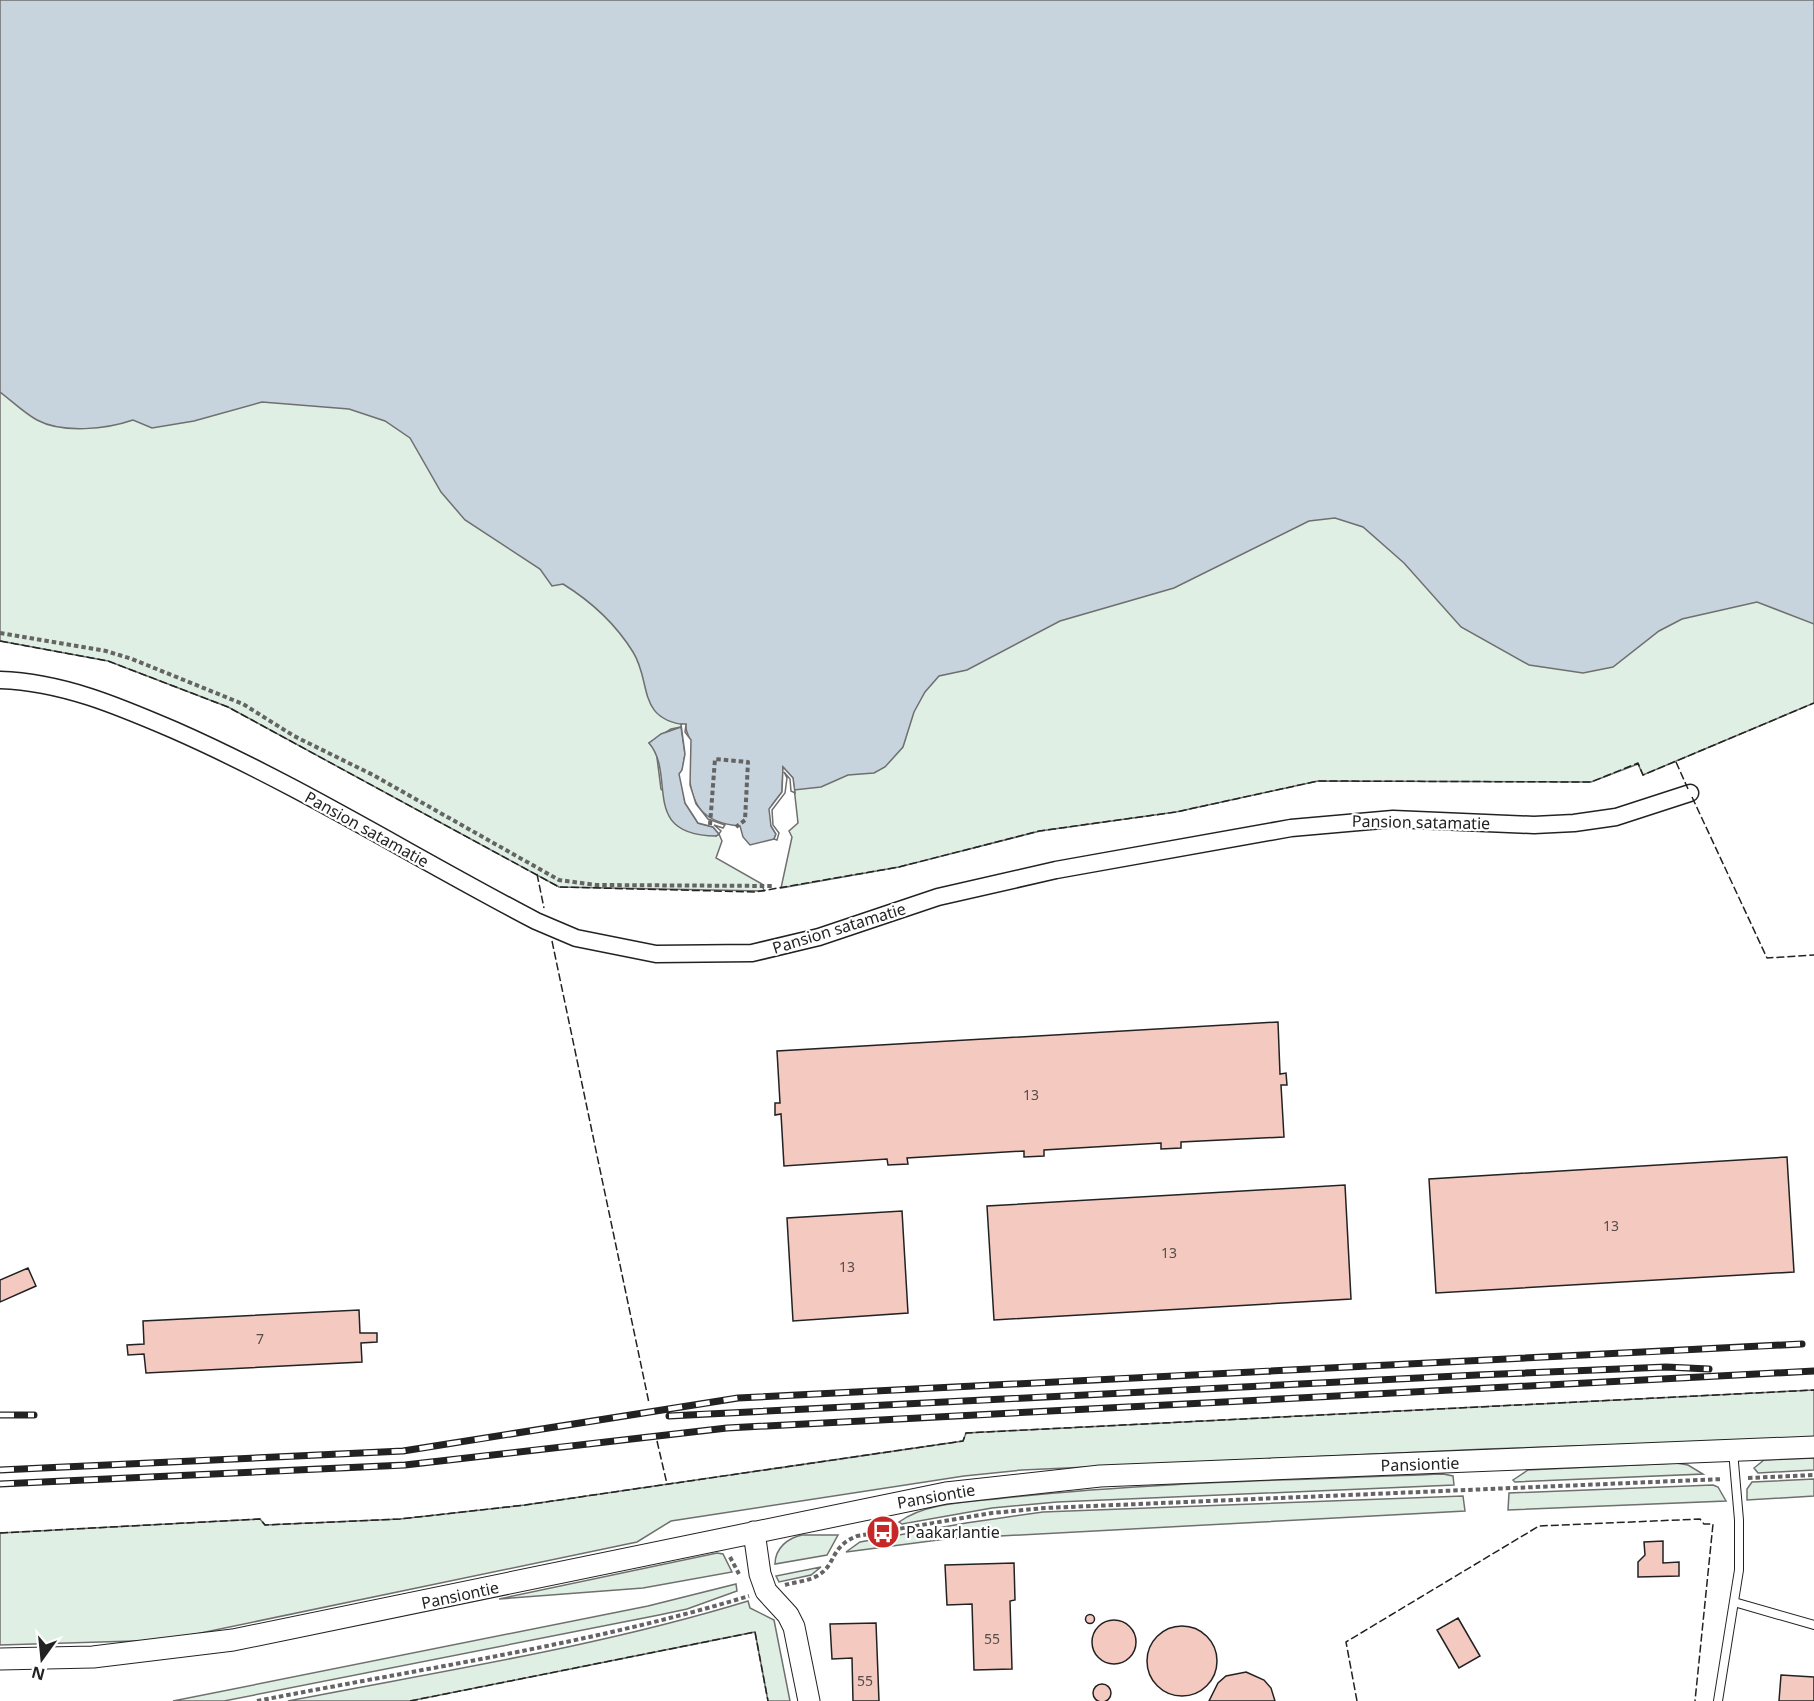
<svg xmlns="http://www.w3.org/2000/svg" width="1814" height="1701" font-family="'Noto Sans',sans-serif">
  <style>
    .green { fill: #e0efe3; stroke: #6f6f6f; stroke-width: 1.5 }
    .water { fill: #c7d3dd; stroke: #6f6f6f; stroke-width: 1.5 }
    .pier { fill: #fff; stroke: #6f6f6f; stroke-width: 1.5 }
    .building { fill: #f3c9c0; stroke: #222; stroke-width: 1.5 }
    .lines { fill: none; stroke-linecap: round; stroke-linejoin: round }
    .service-casing { stroke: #222; stroke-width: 10 }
    .minor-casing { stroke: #222; stroke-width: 19 }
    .tertiary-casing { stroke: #222; stroke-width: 23 }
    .path { stroke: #646464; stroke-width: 4; stroke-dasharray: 4.5 3; stroke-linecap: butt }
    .service { stroke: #fff; stroke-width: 8 }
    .minor { stroke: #fff; stroke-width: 16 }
    .tertiary { stroke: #fff; stroke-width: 21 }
    .rail-casing { stroke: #222; stroke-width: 7 }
    .rail { stroke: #fff; stroke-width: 4.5; stroke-dasharray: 14; stroke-linecap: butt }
    .fence { stroke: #222; stroke-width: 1.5; stroke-dasharray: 8 3; stroke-linecap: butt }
    .labels { text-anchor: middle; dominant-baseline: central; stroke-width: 4.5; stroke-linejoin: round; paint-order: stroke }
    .number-label { font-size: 14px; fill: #564c4a }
    .street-label { font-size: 16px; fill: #222; stroke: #fff }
    .poi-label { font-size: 16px; fill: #222; stroke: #fff; text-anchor: start }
  </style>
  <rect width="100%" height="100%" fill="#fff"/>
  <path class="green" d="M311,362l252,178 119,184 -1,3 -10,2 -22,14 7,7 5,39 55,47 3,-2 3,7 -6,17 46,26 2,7 -205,-4 -331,-180 -120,-46 -108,-20v-271z
    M1295,494l355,107 164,-8v110l-171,72 -5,-11 -47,18 -273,-1 -142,31 -136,19 -141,36 -118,21 11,-51 -3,-6 9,-8 -5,-45 72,-77z
    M1814,1390v48l-327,11 -465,21 -58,6 -293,45 -34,21 -470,98 -167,5v-112l260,-14 5,6 135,-6 125,-14 438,-64 3,-8z
    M1814,1458v12l-56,3 -4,-5 10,-8z
    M1676,1463l12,2 15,9 -188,8 -2,-2 15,-10z
    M1443,1474l10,2 1,9 -397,17 -65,6 -90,16 -3,-2c27,-20 72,-20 105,-24 145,-16 293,-18 439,-24z
    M1814,1479v17l-67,4v-11l5,-7z
    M1713,1485l5,2 8,14 -218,9 1,-17z
    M1463,1496l2,15 -519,28 -100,13 14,-10 106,-19 77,-11z
    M802,1535h36l-11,20 -52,9c0,-16 13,-26 27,-29z
    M717,1553l6,1 9,18 -89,16 -144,11z
    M821,1567l-10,8 -32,7 -3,-6z
    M736,1584l1,7 -50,18 -28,6 -435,86h-51l475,-95z
    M748,1601l2,7 24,12 16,81h-22l-13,-69 -345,69h-122c153,-30 310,-54 460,-100z"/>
  <path class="water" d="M0,0h1814v624l-57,-22 -75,17 -23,12 -46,36 -30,6 -54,-8 -68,-38 -57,-64 -41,-36 -28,-9 -26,3 -135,67 -114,33 -93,49 -28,6 -14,16 -11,20 -11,35 -18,20 -11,6 -26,2 -27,12 -27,3 -1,-12 -10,-11 -1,25 -10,13 -1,21 5,8 -2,5 -24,6 -7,-8 -3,-11c-38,-3 -51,-22 -51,-60 0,-8 2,-16 1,-24 0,-6 -5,-10 -4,-17 -50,-6 -34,-43 -53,-73 -18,-29 -41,-50 -70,-68l-11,2 -12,-17 -75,-49 -24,-28 -31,-54 -25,-17 -36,-12 -87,-7 -68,19 -42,7 -19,-8c-26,9 -70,14 -96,0 -13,-7 -25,-19 -37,-28z
    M681,727l4,27 -4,24 4,25 13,20 15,4 6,7 -3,2c-77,-1 -39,-60 -67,-93l12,-9z"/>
  <path class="pier" d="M681,724h5l-1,8 6,8 -1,45 6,19 12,15 17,6 -2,3 -9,-3 7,6 -2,3 -6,-7 -15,-4 -13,-20 -6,-29 3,-4 3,-16z
    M783,767l10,11 2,15 -4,-2 -1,-12 -6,-7 3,6 -2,15 -13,17 1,15 6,8 -2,7 -3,-1 2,-5 -5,-8 -2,-17 13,-17z"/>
  <path class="building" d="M1278,1022l2,52 6,-1 1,12h-6l3,52 -103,5v6l-20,1v-6l-117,7v6l-20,1v-6l-117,7 1,6 -20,1 -1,-6 -103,7 -3,-52 -6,1v-12h5l-3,-52z
    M1787,1157l7,115 -358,21 -7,-114z
    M1345,1185l6,114 -357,21 -7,-114z
    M902,1211l6,102 -115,8 -6,-103z
    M28,1268l8,18 -36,16v-22z
    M359,1310l1,23h17v9l-16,1 1,19 -216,11 -2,-19 -16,1 -1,-10 17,-1 -1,-23z
    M1663,1541v22l16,-1v14l-41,1v-15l7,-7 -1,-13z
    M1014,1563l1,37 -5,1 2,68 -38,1 -2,-66 -25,1 -2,-40z
    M1085.5 1619a4.5 4.5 0 1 1 9 0a4.5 4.5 0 1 1-9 0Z
    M1458,1618l22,38 -21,12 -22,-38z
    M1092 1642a22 22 0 1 1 44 0a22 22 0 1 1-44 0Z
    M876,1623l3,78h-26l-1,-43 -20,1 -2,-35z
    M1147 1661a35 35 0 1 1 70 0a35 35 0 1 1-70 0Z
    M1246,1672l18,8 7,8 4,13h-66l9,-18 8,-7z
    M1781,1675l33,2v24h-35z
    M1093 1693a9 9 0 1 1 18 0a9 9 0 1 1-18 0Z"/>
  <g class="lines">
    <defs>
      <path id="service" d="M1734,1602l80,23
        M1718,1701l21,-131v-50l-6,-69"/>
      <path id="minor" d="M0,680c62,2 118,26 174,50 125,55 241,128 362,191l40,17 80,16 96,-1 67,-16 119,-40 118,-27 235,-42 102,-9 141,6 40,-2 42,-6 74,-24"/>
      <path id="tertiary" d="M754,1532l6,42 6,17 22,24 6,12 15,74
        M0,1659l93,-2 140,-17 713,-147 154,-17 714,-29"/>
    </defs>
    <use href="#service" class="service-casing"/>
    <use href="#minor" class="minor-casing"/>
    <use href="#tertiary" class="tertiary-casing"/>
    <path class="path" d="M0,633l106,18 26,8 111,45 51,32 79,39 186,105 37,5 176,1
      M710,825l5,-66 33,3 -3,58 -9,7
      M1748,1478l66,-3
      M730,1557l9,17
      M785,1585c10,-3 23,-4 32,-9 20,-11 12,-29 40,-40l135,-23 53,-5 678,-29
      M257,1701c162,-32 334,-57 492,-105"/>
    <use href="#service" class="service"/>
    <use href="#minor" class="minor"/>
    <use href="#tertiary" class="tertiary"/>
    <defs>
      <path id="rail" d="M0,1415h34
        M669,1416l808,-41 189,-8 43,2
        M0,1470l403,-19 335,-53 1064,-54
        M0,1484l405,-19 322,-37 1087,-57"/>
    </defs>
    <use href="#rail" class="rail-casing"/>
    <use href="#rail" class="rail"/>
    <path class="fence" d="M0,641l108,20 120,46 331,180 196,5 144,-25 140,-36 137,-19 142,-31 273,1 47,-19 5,12 171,-72
      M1676,762l12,27
      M1692,797l75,161 47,-3
      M537,874l7,34
      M552,941l97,462
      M657,1441l10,43
      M0,1533l260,-14 5,6 135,-6 125,-14 438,-64 3,-8 848,-43
      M410,1701l345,-69 13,69
      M1357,1701l-11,-59 193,-116 161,-7 4,5h9l-18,177"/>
  </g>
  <defs>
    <symbol id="bus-disc" viewBox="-11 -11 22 22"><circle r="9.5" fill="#c62828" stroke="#fff"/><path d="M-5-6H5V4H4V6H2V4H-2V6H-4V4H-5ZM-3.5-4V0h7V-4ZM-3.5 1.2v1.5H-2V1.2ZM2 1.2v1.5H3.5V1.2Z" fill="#fff"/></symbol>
  </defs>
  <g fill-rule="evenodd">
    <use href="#bus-disc" x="864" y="1513" width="38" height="38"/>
  </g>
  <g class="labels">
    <g class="number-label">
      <text x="1031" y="1094">13</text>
      <text x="1611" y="1225">13</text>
      <text x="1169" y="1252">13</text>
      <text x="847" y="1266">13</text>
      <text x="260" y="1338">7</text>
      <text x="992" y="1638">55</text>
      <text x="865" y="1680">55</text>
    </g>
    <g class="street-label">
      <text transform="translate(1421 822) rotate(1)">Pansion satamatie</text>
      <text transform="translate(367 829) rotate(29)">Pansion satamatie</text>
      <text transform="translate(839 928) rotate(-17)">Pansion satamatie</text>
      <text transform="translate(1420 1464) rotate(-2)">Pansiontie</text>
      <text transform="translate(936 1496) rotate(-10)">Pansiontie</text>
      <text transform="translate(460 1595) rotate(-12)">Pansiontie</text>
    </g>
    <g class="poi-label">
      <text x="906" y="1532">Paakarlantie</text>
    </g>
  </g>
  <g transform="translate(42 1659) rotate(195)" stroke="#ffffff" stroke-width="4.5" paint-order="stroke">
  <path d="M0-4.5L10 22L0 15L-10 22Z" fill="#222222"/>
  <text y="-9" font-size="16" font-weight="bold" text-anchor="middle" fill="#222222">N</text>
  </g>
</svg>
